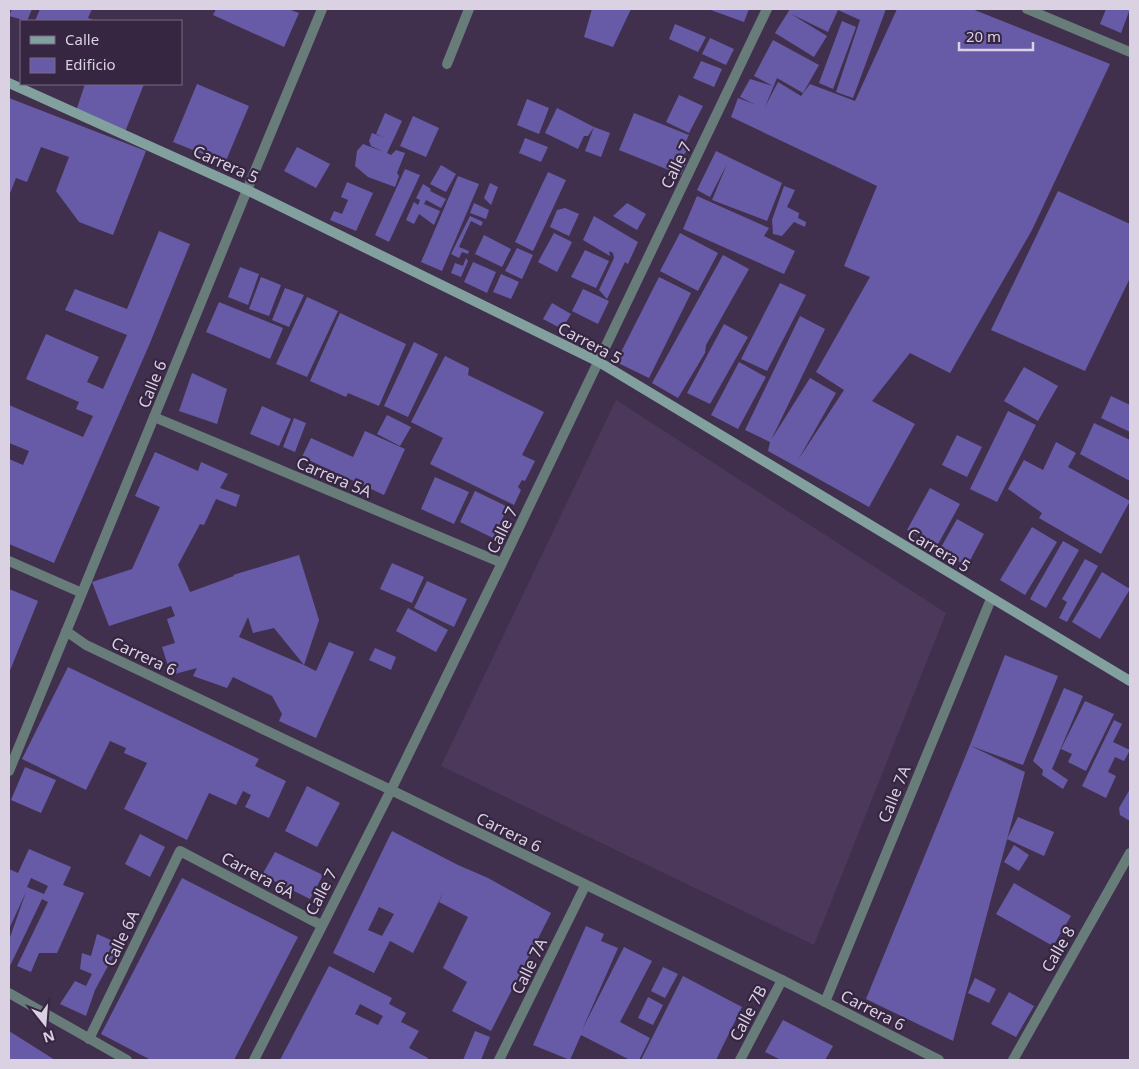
<svg xmlns="http://www.w3.org/2000/svg" width="1139" height="1069" font-family="'Noto Sans',sans-serif">
  <style>
    .built { fill: #4c385b }
    .building { fill: #675ba7; fill-rule: evenodd }
    .lines { fill: none; stroke-linecap: round; stroke-linejoin: round }
    .service { stroke: #687c7a; stroke-width: 10 }
    .minor { stroke: #687c7a; stroke-width: 10 }
    .tertiary { stroke: #687c7a; stroke-width: 10 }
    .secondary { stroke: #82a19e; stroke-width: 10 }
    .labels { text-anchor: middle; dominant-baseline: central; stroke-width: 4.5; stroke-linejoin: round; paint-order: stroke }
    .street-label { font-size: 16px; fill: #dad1e2; stroke: #362642 }
  </style>
  <rect width="100%" height="100%" fill="#40304d"/>
  <path class="built" d="M616,400l330,213 -132,332 -373,-179z"/>
  <path class="building" d="M12,9h20l-5,12 -18,-5z
    M40,9h52l-4,9 8,3h-61z
    M216,9h72l11,4 -15,34 -71,-32z
    M592,9h39l-18,38 -29,-10z
    M708,9h41l-5,13z
    M790,9h96l-33,89 -17,-6 24,-72 -22,-10 -10,22 -37,-18 36,22 -13,21 -39,-24z
    M897,9h75l138,55 -78,166 -82,143 -40,-20 -38,48 43,23 -46,83 -101,-56 2,-9 -25,-12 55,-114 25,13 -54,111 39,-62 26,15 -38,67 46,-70 -28,-18 54,-95 -26,-11 33,-80 -146,-69 7,-19 16,6 -14,-7 10,-18 23,7 -19,-10 19,-36 46,25 -16,28 -26,-15 -12,29 13,-25 23,14 9,-12 45,17z
    M1106,9h24l-9,24 -21,-9z
    M842,21l14,6 -23,62 -14,-6z
    M675,24l31,13 -8,15 -29,-13z
    M710,38l24,11 -8,16 -24,-11z
    M701,61l21,8 -8,18 -21,-9z
    M85,84h59l-19,48 -49,-21z
    M197,84l52,22 -24,57 -52,-21z
    M679,95l24,11 -14,27 -23,-11z
    M9,98l137,53 -33,84 -34,-13 -23,-31 13,-34 -28,-10 -14,35 -11,-4 -7,18z
    M527,99l22,9 -10,26 -22,-9z
    M557,108l37,19 -6,9h-4l-6,13 -33,-16z
    M385,113l17,8 -15,32 4,2 5,-5 9,3 -8,20 2,3 -4,11 -27,-10 -13,-11 2,-15 6,-7 21,8 -13,-6 -2,-5 3,-8 13,5 -9,-4z
    M634,113l55,22 -5,10 4,4 -7,10 5,4 -5,12 -62,-25z
    M413,116l26,12 -13,29 -26,-11z
    M594,127l16,6 -9,24 -16,-6z
    M525,138l23,9 -7,15 -22,-9z
    M297,147l33,17 -14,24 -32,-17z
    M716,151l66,32 -15,38 -55,-21 15,-36 -17,33 -13,-7z
    M441,165l15,9 -10,18 -16,-8z
    M405,169l15,6 -31,67 -14,-7z
    M548,172l18,8 -33,71 -18,-9z
    M458,176l21,8 -37,87 -21,-9z
    M347,182l26,11 -17,38 -26,-11 4,-9 8,3 6,-14 -7,-3z
    M490,183l8,4 -7,18 -7,-7z
    M423,184l8,5 -1,2 16,8 -5,9 -15,-8 -2,4 16,7 -6,14 -15,-11 -5,10 -8,-4 8,-18 4,3 2,-5 -4,-2z
    M784,186l11,4 -8,17 12,6 -1,5 8,4 -1,5 -11,-5 -12,14 -9,-2 -1,-14z
    M1058,191l72,33v54l-45,93 -94,-41z
    M697,196l72,32 -5,8 31,15 -11,23 -101,-45z
    M474,203l15,7 -3,9 -16,-6z
    M627,203l19,11 -9,16 -24,-14z
    M565,208l14,6 -10,22 -19,-9 7,-17z
    M470,216l13,6 -2,4 -10,-5 -12,26 10,4 -1,3 -6,-2 -3,6 -8,-4z
    M594,216l44,26 -10,22 -3,-2 -18,37 -8,-9 15,-32 -1,-5 -4,-2 1,5 -27,-16z
    M159,231l31,13 -40,99 -96,220 -45,-19v-85l14,6 6,-14 -20,-8v-38l74,32 10,-21 -17,-7 3,-7 -53,-23 20,-45 53,23 -12,25 16,7 24,-54 -62,-25 10,-21 52,20z
    M554,233l18,9 -15,30 -19,-10z
    M680,233l38,20 -20,38 -38,-20z
    M484,235l27,14 -9,18 -27,-13z
    M517,248l16,7 -11,24 -17,-8z
    M585,250l24,11 -13,27 -25,-11z
    M723,255l26,14 -43,76 -1,8 -27,45 -26,-15z
    M466,258l2,3 -7,16 -10,-4 4,-10 8,3z
    M473,262l23,10 -9,21 -23,-11z
    M240,267l19,7 -11,31 -20,-8z
    M501,274l18,8 -8,17 -18,-7z
    M261,277l20,8 -12,31 -20,-7z
    M659,277l32,16 -42,85 -33,-16z
    M780,283l26,12 -39,76 -26,-12z
    M285,288l19,7 -15,32 -17,-7z
    M583,289l26,12 -11,23 -26,-13z
    M307,297l31,14 -31,66 -31,-13z
    M219,302l64,26 -13,31 -64,-27z
    M552,303l19,11 -9,15 -19,-10z
    M340,313l66,31 -27,62 -31,-13 -2,4 -36,-16z
    M724,324l24,13 -38,67 -23,-11z
    M414,342l24,12 -30,63 -24,-11z
    M445,356l24,12 -1,7 76,37 -22,43 13,6 -10,20 -3,-1 -4,7 3,3 -7,15 -84,-41 13,-26 -32,-16z
    M739,362l27,15 -28,52 -27,-14z
    M1024,367l34,19 -20,35 -34,-20z
    M192,373l35,16 -10,35 -38,-13z
    M1111,396l19,9v27l-29,-14z
    M262,406l29,13 -12,27 -29,-12z
    M1008,411l28,14 -39,77 -27,-13z
    M387,415l24,12 -11,19 -23,-12z
    M294,418l12,5 -11,29 -12,-5z
    M1094,423l36,17v41l-50,-27z
    M365,431l40,18 -21,46 -82,-38 9,-19 42,19z
    M957,435l25,12 -15,30 -25,-12z
    M1056,442l20,11 -8,14 62,34 -29,53 -62,-36 3,-5 -34,-24 16,-29 19,10z
    M155,452l43,19 3,-9 27,12 -8,14 20,7 -4,12 -20,-8 -12,26 -4,-1 -22,41 12,27 44,-16 -1,-1 66,-20 20,65 -15,45 12,6 13,-29 25,10 -38,86 -37,-17 3,-7 -10,-18 -39,-19 -6,11 -34,-12 4,-8 -26,7 -9,-28 13,-4 -8,-24 8,-3 -4,-10 -62,20 -17,-44 40,-13 28,-62 -25,-11zM248,617l5,16 21,-5 30,37 -65,-28z
    M435,477l34,15 -15,32 -33,-15z
    M930,488l30,16 -23,42 -30,-16z
    M475,491l33,16 -15,31 -33,-16z
    M957,519l27,15 -17,32 -28,-15z
    M1032,527l25,15 -32,53 -25,-15z
    M1063,541l16,9 -33,58 -16,-9z
    M1085,559l13,7 -31,56 -8,-4 8,-16 -5,-3z
    M392,563l32,14 -12,26 -32,-14z
    M1102,572l28,17 -30,50 -28,-17z
    M427,581l40,18 -13,28 -40,-19z
    M9,589l29,12 -29,72z
    M408,608l40,22 -12,22 -40,-21z
    M375,648l21,9 -5,13 -22,-10z
    M1005,655l53,21 -35,89 -52,-19 54,26 -72,269 -87,-42 104,-254z
    M68,667l191,92 -4,7 31,15 -17,37 -24,-11 6,-12 -8,-4 -7,14 -27,-12 -22,47 -63,-31 23,-46 -23,-10 2,-5 -16,-7 -24,49 -64,-31z
    M1064,688l19,8 -31,73 16,11 -5,9 -21,-14 1,-5 -10,-9z
    M1085,701l29,13 -28,57 -18,-9 4,-8 -11,-5z
    M1114,720l8,4 -9,18 17,8 -6,11 -9,-4 -7,15 8,4 -10,22 -24,-12z
    M25,767l31,13 -15,33 -30,-13z
    M307,786l33,17 -23,44 -32,-16z
    M1130,789v32l-10,-6 -1,-7z
    M1018,817l36,15 -10,24 -37,-17z
    M392,831l66,34 30,13 63,35 -60,118 -39,-20 15,-29 -24,-14 25,-51 -29,-15 5,-11 -31,62 -23,-12 -16,32 -41,-20zM379,907l15,7 -12,22 -14,-6z
    M140,834l25,13 -15,30 -25,-13z
    M1014,845l15,10 -10,16 -15,-9z
    M29,849l42,18 -8,18 21,8 -27,60h-18l-8,19 -14,-6 31,-64 -6,-3 -33,69v-28l17,-48 -17,37v-60l9,4zM31,878l17,8 -4,8 -17,-7z
    M275,852l48,23 -13,24 -48,-24z
    M182,878l116,59 -64,123h-83l-50,-26z
    M1014,883l57,33 -18,30 -57,-32z
    M586,926l18,8 -3,7 17,7 -36,82 42,-83 28,14 -32,61 30,16 -11,22h-9l-49,-25 -11,25 -37,-15z
    M97,934l23,10 -25,46 -9,26 -26,-12 15,-23 11,5 6,-12 -12,-5 2,-16 9,3z
    M329,966l63,32 -3,6 17,9 -5,9 18,9 -10,17 19,10 -1,2h-147zM360,1004l23,12 -5,9 -23,-11z
    M663,967l15,7 -13,24 -14,-7z
    M683,976l59,31 -26,53h-75z
    M975,978l21,11 -7,14 -21,-10z
    M1009,992l25,14 -18,31 -25,-13z
    M648,997l15,8 -10,20 -15,-7z
    M783,1020l50,26 -8,14h-44l-16,-8z
    M9,1031l46,29h-46z
    M475,1031l15,6 -9,23h-18z"/>
  <g class="lines">
    <path class="service" d="M447,64l22,-55"/>
    <path class="minor" d="M1027,9l103,43
      M247,190l75,-181
      M154,417l348,146
      M825,1002l166,-403
      M89,1039l91,-188 141,74
      M254,1060l137,-270 111,-227 265,-554
      M499,1060l86,-174
      M740,1060l42,-80
      M1013,1060l117,-207"/>
    <path class="tertiary" d="M9,561l73,32
      M66,631l20,14 305,145 391,190 157,80
      M9,771l238,-581
      M9,993l118,67"/>
    <path class="secondary" d="M9,83l238,107 352,172 531,319"/>
  </g>
  <g class="labels">
    <g class="street-label">
      <text transform="translate(226 164) rotate(24)">Carrera 5</text>
      <text transform="translate(676 165) rotate(-64)">Calle 7</text>
      <text transform="translate(590 343) rotate(28)">Carrera 5</text>
      <text transform="translate(152 384) rotate(-68)">Calle 6</text>
      <text transform="translate(334 477) rotate(23)">Carrera 5A</text>
      <text transform="translate(502 530) rotate(-64)">Calle 7</text>
      <text transform="translate(939 550) rotate(31)">Carrera 5</text>
      <text transform="translate(144 656) rotate(25)">Carrera 6</text>
      <text transform="translate(894 794) rotate(-68)">Calle 7A</text>
      <text transform="translate(509 832) rotate(26)">Carrera 6</text>
      <text transform="translate(258 875) rotate(28)">Carrera 6A</text>
      <text transform="translate(321 892) rotate(-63)">Calle 7</text>
      <text transform="translate(121 938) rotate(-64)">Calle 6A</text>
      <text transform="translate(1058 949) rotate(-60)">Calle 8</text>
      <text transform="translate(529 966) rotate(-64)">Calle 7A</text>
      <text transform="translate(873 1010) rotate(27)">Carrera 6</text>
      <text transform="translate(748 1013) rotate(-62)">Calle 7B</text>
    </g>
  </g>
  <rect width="1139" height="1069" fill="none" stroke="#dad1e2" stroke-width="20"/>
  <rect x="20" y="20" width="162" height="65" fill="#362642" stroke="#786a82"/>
  <rect x="30" y="36" width="25" height="8" fill="#82a19e" stroke="#786a82"/>
  <text x="65" y="45" font-size="15" fill="#dad1e2">Calle</text>
  <rect x="30" y="58" width="25" height="15" fill="#675ba7" stroke="#786a82"/>
  <text x="65" y="70" font-size="15" fill="#dad1e2">Edificio</text>
  <g transform="translate(45 1024) rotate(163)" stroke="#362642" stroke-width="4" paint-order="stroke">
  <path d="M0-4L9 19L0 12L-9 19Z" fill="#dad1e2"/>
  <text y="-8" font-size="14" font-weight="bold" text-anchor="middle" fill="#dad1e2">N</text>
  </g>
  <path d="M959 42v8h74v-8" fill="none" stroke="#dad1e2" stroke-width="2.5"/>
  <text x="966" y="42" font-size="15" fill="#dad1e2" stroke="#362642" stroke-width="4" paint-order="stroke">20 m</text>
</svg>
